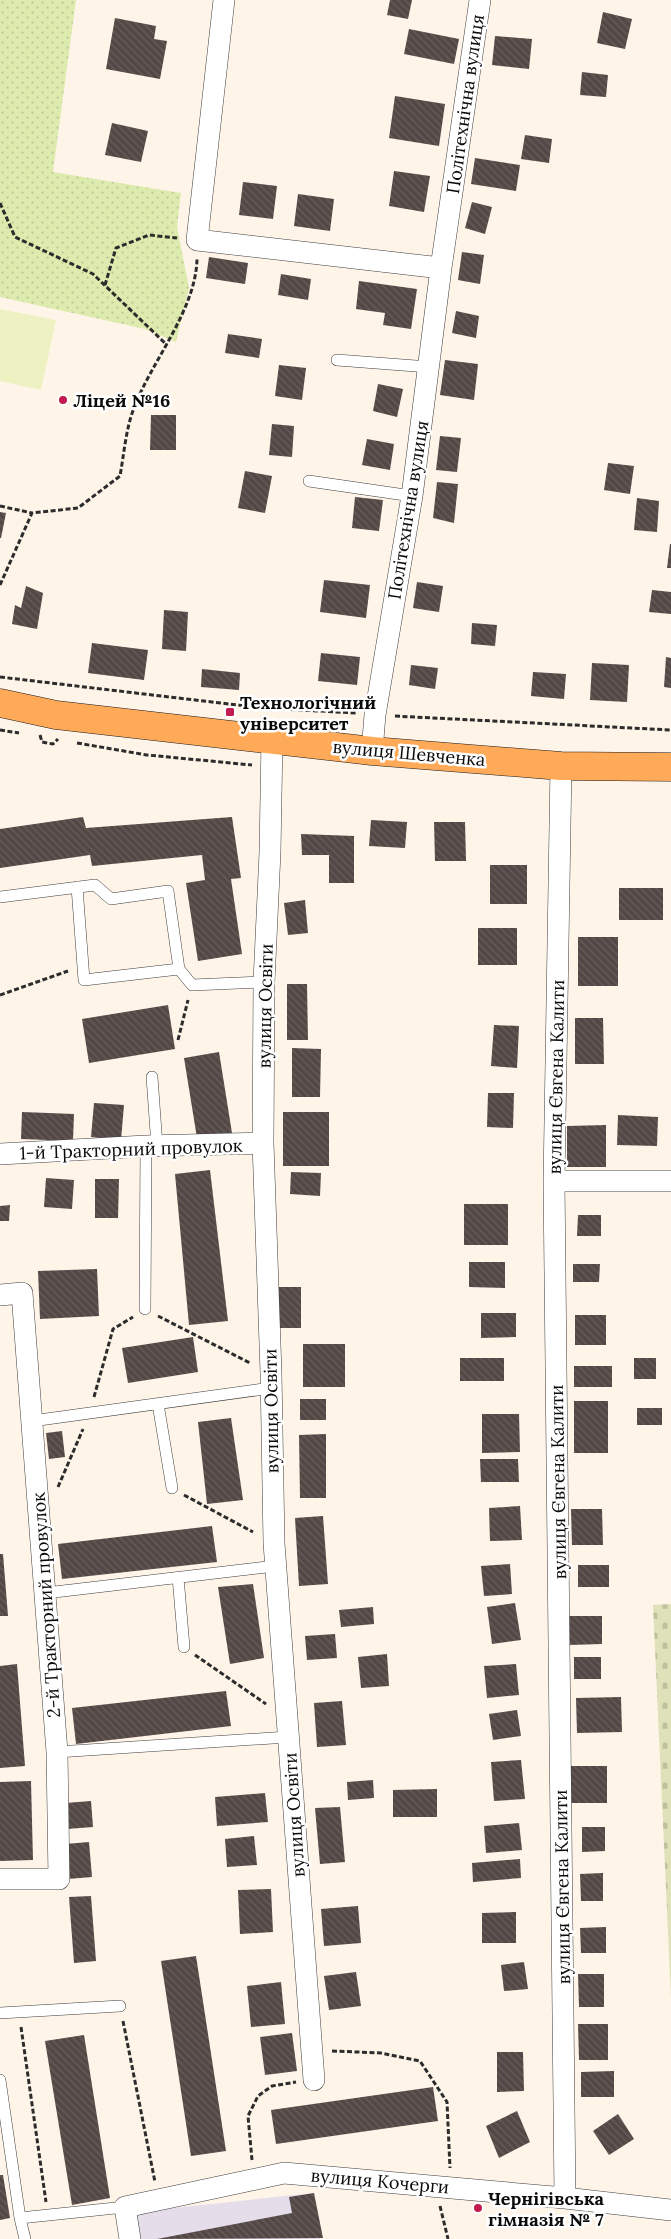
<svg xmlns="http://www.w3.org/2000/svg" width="671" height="2239" font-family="Lora,serif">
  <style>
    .industrial { fill: #e6ddeb }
    .grass { fill: url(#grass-dots) }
    .cemetery { fill: url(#cemetery-stones) }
    .pitch { fill: #eef2c2 }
    .building { fill: url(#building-back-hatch) }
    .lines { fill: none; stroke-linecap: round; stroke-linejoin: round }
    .service-casing { stroke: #3d3d3d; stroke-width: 12 }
    .minor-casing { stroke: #3d3d3d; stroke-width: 22 }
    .primary-casing { stroke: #1b1b1b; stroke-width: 29 }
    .path { stroke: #2c2c2c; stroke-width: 3; stroke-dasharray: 5 2.5; stroke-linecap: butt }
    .service { stroke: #fff; stroke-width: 11 }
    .minor { stroke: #fff; stroke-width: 21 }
    .primary { stroke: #ffaa58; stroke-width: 28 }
    .poi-dot { fill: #c31a4f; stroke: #fff; stroke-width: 2 }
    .labels { text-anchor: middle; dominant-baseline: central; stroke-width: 5; stroke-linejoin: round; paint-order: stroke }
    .street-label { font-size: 18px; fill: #0a0a0a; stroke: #fff }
    .poi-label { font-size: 18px; font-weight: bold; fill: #0a0a0a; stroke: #fff; text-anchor: start }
  </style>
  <defs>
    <pattern id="grass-dots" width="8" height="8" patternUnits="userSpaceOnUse" patternTransform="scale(1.25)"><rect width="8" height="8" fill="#deebaf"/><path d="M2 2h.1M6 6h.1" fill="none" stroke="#bdc895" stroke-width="1.8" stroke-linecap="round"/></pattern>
    <pattern id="cemetery-stones" width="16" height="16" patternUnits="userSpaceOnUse" patternTransform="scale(1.25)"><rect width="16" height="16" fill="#dfe1b9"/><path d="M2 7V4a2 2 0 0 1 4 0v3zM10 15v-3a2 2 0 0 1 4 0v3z" fill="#bec09e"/></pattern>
    <pattern id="building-back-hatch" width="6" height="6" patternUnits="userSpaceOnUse" patternTransform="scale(1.25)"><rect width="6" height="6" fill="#544846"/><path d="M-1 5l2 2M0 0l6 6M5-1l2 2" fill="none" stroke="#685e5c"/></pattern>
  </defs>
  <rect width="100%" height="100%" fill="#fff4e8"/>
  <path class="industrial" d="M314,2193l6,46h-181l-4,-27z"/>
  <path class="grass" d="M0,0h76l-23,172 128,21 -4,34 12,61 -13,54 -31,-13 -145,-32z"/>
  <path class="cemetery" d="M671,1604v394l-18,-393z"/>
  <path class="pitch" d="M0,309l56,11 -15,70 -41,-9z"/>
  <path class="building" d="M390,0h22l-4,19 -21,-4z
    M603,12l29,7 -7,30 -28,-6z
    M115,18l41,8 -2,13 13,2 -7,38 -54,-10z
    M409,29l50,10 -5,25 -50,-10z
    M495,36l37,3 -3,30 -37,-4z
    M582,72l26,3 -2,22 -26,-2z
    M395,96l50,8 -6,42 -50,-8z
    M112,123l36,8 -7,31 -36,-7z
    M525,135l27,4 -3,24 -28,-4z
    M475,158l45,7 -4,26 -45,-7z
    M394,171l36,5 -6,36 -35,-6z
    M243,182l34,4 -4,33 -34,-4z
    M298,194l36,5 -4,32 -36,-5z
    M472,202l20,5 -7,27 -20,-6z
    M462,252l22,3 -4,29 -22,-4z
    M209,257l39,6 -3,21 -39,-6z
    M281,274l30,5 -3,21 -30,-5z
    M359,281l58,8 -6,40 -28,-4 2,-12 -29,-4z
    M456,311l23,5 -3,22 -24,-5z
    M228,334l34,5 -3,19 -34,-5z
    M445,360l33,4 -4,36 -34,-5z
    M279,365l27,3 -4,32 -27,-4z
    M378,384l25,5 -6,28 -24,-6z
    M151,415h25v35h-26z
    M272,424l22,2 -2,31 -23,-2z
    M440,436l21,2 -4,34 -21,-2z
    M367,439l27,5 -4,26 -28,-5z
    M608,463l26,3 -4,28 -26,-4z
    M245,471l27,5 -7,37 -27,-5z
    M437,482l21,2 -4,39 -21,-5z
    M355,497l28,3 -4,31 -27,-3z
    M637,498l22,3 -2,31 -23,-2z
    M0,512l6,1 -5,25h-1z
    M670,544h1v24h-4z
    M324,580l46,5 -4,33 -46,-6z
    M417,582l26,4 -4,26 -26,-4z
    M26,586l17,7 -6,36 -25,-5 3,-19 6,3z
    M652,590l19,2v22l-22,-2z
    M164,610l24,2 -2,39 -24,-2z
    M472,623l25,2 -2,21 -24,-2z
    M92,643l56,7 -4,30 -56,-7z
    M321,653l39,4 -3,28 -39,-4z
    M666,657l5,1v30l-7,-1z
    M592,663l37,2 -2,37 -37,-2z
    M411,665l27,3 -3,21 -26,-4z
    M202,669l38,4 -1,17 -38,-3z
    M533,672l33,2 -2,25 -33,-3z
    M83,817l3,11 146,-11 9,61 -10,1 11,75 -44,7 -12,-78 19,-3 -3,-25 -110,11 -2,-11 -90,13v-39z
    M371,820l36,2 -2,26 -36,-2z
    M434,822h31l1,39h-31z
    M301,834l53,2v47h-25v-28h-27z
    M490,865h37v39h-37z
    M619,888h44v32h-44z
    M305,900l3,33 -20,2 -4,-32z
    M478,928h39v37h-39z
    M578,937h40v49h-40z
    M287,984h20l1,56h-21z
    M168,1005l7,44 -86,14 -7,-44z
    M575,1018h28l1,46h-29z
    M494,1025l25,1 -2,42 -26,-2z
    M292,1048l29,1 -1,48h-28z
    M219,1052l13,81 -35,5 -13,-80z
    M488,1093h26l-1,35 -26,-1z
    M94,1103l30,2 -3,35 -30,-3z
    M22,1112l52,2 -1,27 -52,-2z
    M283,1112h46v54h-46z
    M618,1115l40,2 -1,29 -40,-1z
    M606,1125v42h-39v-41z
    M210,1170l18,151 -39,4 -14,-151z
    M291,1172l30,1 -1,23 -30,-2z
    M46,1178l28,2 -2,29 -28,-2z
    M95,1179h24l-1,39h-23z
    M464,1204h44v41h-44z
    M10,1205l-1,16h-9v-15z
    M578,1215h23v21h-24z
    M469,1262h36v26l-36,-1z
    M573,1264h27l-1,18h-26z
    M97,1269l2,47 -59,3 -2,-48z
    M279,1287h22v41h-22z
    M481,1313h35v24l-35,1z
    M575,1315h31v30h-31z
    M193,1337l5,35 -70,11 -6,-35z
    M303,1344h42v43h-42z
    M460,1358h44v23h-44z
    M634,1358h22v21h-22z
    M574,1366h38v21h-38z
    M300,1399h26v21h-26z
    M574,1401h34v52h-34z
    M637,1408h25v17h-25z
    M482,1414h37l1,38 -38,1z
    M231,1418l12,82 -36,4 -9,-82z
    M62,1431l3,26 -16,2 -3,-26z
    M326,1434v64h-26l-1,-63z
    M480,1459h38l1,23h-38z
    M520,1506l2,34 -32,1 -1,-33z
    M571,1509h31l1,36h-31z
    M323,1516l5,68 -29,2 -4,-68z
    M212,1526l5,36 -155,17 -4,-35z
    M0,1554h3l5,62h-8z
    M510,1564l2,30 -28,2 -3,-30z
    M578,1565h31v22h-31z
    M253,1584l11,74 -34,6 -12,-77z
    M515,1603l6,37 -29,4 -5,-37z
    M373,1607l1,17 -33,3 -2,-17z
    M569,1616h33v28l-33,1z
    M335,1634l2,24 -30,2 -2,-24z
    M387,1654l2,32 -28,2 -3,-31z
    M574,1657h27v22h-27z
    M17,1664l8,102 -25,2v-102z
    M516,1664l3,31 -32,3 -3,-32z
    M226,1691l5,35 -155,18 -4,-36z
    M621,1697l1,35 -45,1 -1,-35z
    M342,1701l4,44 -29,2 -3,-44z
    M517,1710l4,26 -28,4 -4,-26z
    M521,1760l4,39 -31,2 -3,-39z
    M569,1766h38v37h-37z
    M373,1780l1,18 -26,2 -1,-18z
    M31,1781l2,79 -33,1v-79z
    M437,1789v28h-44v-27z
    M265,1793l3,29 -51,4 -2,-29z
    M91,1801l2,26 -26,2 -2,-26z
    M340,1807l5,55 -25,2 -5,-56z
    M519,1823l3,27 -36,3 -2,-27z
    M582,1827h23v24l-23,1z
    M254,1836l3,29 -30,2 -2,-28z
    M89,1842l3,35 -24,2 -3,-35z
    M520,1859l1,19 -48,4 -1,-19z
    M603,1873v28h-22l-1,-27z
    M271,1889l2,43 -33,2 -2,-44z
    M91,1896l5,65 -22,2 -5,-66z
    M358,1906l3,37 -37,3 -3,-37z
    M516,1912v31h-34v-30z
    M606,1927v26h-25l-1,-25z
    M196,1956l30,195 -35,5 -30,-195z
    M524,1962l4,27 -24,2 -3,-26z
    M356,1972l5,34 -32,4 -5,-34z
    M578,1974h26v33h-25z
    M281,1982l4,42 -34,3 -4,-41z
    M578,2024h30v36h-29z
    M292,2033l5,38 -32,4 -5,-38z
    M84,2035l26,163 -38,7 -27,-164z
    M497,2052h26l1,39 -27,1z
    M614,2071v26h-33v-25z
    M433,2087l5,34 -162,23 -5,-34z
    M517,2111l13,31 -31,16 -13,-32z
    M618,2114l16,25 -25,16 -16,-24z
    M0,2175h3l7,43 -10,2z
    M314,2193l9,45 -166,1 135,-26 -3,-16z"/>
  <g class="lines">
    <defs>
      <path id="service" d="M337,360l92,7
        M309,481l103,15
        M77,887l7,93 95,-11
        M0,897l95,-12 16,14 57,-8 11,78 13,16 72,-3
        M152,1077l5,69
        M145,1309l1,-163
        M158,1404l14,84
        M32,1421l239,-33
        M178,1577l6,70
        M46,1593l229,-27
        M57,1752l231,-15
        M0,2013l120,-7
        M0,2080l20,138 5,21
        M20,2218l105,-11"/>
      <path id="minor" d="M224,0l-27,240 244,28 39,-268
        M272,740l-2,112 -6,130 -1,161 8,230 3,170 40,537
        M372,751l3,-36 37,-219 29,-228
        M561,766l-7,415 11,1017
        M0,1154l146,-8 117,-3
        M554,1181h117
        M0,1295l22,-2 35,459 2,127h-59
        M130,2239l-5,-32 159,-34 281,25 106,12"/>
      <path id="primary" d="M0,703l56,12 316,36 189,15 110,1"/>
    </defs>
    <use href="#service" class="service-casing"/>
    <use href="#minor" class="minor-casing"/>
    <use href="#primary" class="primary-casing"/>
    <path class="path" d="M0,203l15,34 78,37 74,71
      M105,285l11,-37 33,-13 28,3
      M0,506l32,7
      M0,585l32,-72 46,-5 42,-32c4,-22 6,-48 14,-68 17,-46 62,-98 63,-149
      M0,677l263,31 93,5
      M395,716l276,14
      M0,730l19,3
      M40,735l2,7 11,2 5,-5
      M77,743l70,12 105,10
      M0,995l68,-24
      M178,1040l10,-40
      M158,1316l92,47
      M94,1397l19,-68 20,-12
      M58,1487l25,-58
      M184,1495l69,37
      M195,1655l71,49
      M123,2021l32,161
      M21,2027l25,175
      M332,2051l49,2 39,8 27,41 3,66
      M252,2160l-4,-44 10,-20 14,-10 24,-4
      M440,2206l8,33"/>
    <use href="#service" class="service"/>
    <use href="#minor" class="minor"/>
    <use href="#primary" class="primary"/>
  </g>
  <g class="poi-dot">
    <circle cx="63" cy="400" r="5"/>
    <rect x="225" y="707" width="10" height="10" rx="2.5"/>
    <circle cx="478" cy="2208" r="5"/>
  </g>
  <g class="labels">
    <g class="street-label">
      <text transform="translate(465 104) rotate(-82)">Політехнічна вулиця</text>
      <text transform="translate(408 510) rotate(-81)">Політехнічна вулиця</text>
      <text transform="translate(409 753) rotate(5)">вулиця Шевченка</text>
      <text transform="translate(265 1006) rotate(-89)">вулиця Освіти</text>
      <text transform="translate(556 1077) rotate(-89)">вулиця Євгена Калити</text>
      <text transform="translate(131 1149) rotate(-2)">1-й Тракторний провулок</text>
      <text transform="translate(271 1411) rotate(-91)">вулиця Освіти</text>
      <text transform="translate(558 1482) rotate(-91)">вулиця Євгена Калити</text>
      <text transform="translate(46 1605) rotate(-94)">2-й Тракторний провулок</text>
      <text transform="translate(294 1815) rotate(-94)">вулиця Освіти</text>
      <text transform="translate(562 1887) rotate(-91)">вулиця Євгена Калити</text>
      <text transform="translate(380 2181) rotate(5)">вулиця Кочерги</text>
    </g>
    <g class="poi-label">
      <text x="73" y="400">Ліцей №16</text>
      <text x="240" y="702">Технологічний<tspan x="240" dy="21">університет</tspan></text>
      <text x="488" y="2198">Чернігівська<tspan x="488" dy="21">гімназія № 7</tspan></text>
    </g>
  </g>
</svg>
